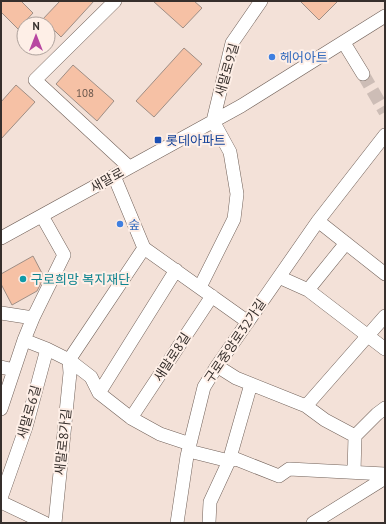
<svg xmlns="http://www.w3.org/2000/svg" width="386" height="524" font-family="'PT Sans','Noto Sans KR',sans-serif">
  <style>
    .building { fill: #f6c1a5; stroke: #9f8e85 }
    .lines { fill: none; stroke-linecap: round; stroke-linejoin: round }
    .minor-tunnel { stroke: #cdbdb6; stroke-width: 13; stroke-dasharray: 13 6; stroke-linecap: butt }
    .minor-casing { stroke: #72625a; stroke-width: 14 }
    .minor { stroke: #fff; stroke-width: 13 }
    .shop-dot { fill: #3f7fe0; stroke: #feefe7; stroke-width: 1.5 }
    .transit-dot { fill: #1a4fb4; stroke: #feefe7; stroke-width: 1.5 }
    .culture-dot { fill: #0f9aa8; stroke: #feefe7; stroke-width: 1.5 }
    .labels { text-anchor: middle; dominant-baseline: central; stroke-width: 4; stroke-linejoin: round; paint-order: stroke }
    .number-label { font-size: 11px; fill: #66544a }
    .shop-label { font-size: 13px; fill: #366cbe; stroke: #feefe7; text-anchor: start }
    .street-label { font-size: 13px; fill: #362f2c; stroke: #feefe7 }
    .transit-label { font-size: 13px; fill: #164399; stroke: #feefe7; text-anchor: start }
    .culture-label { font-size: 13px; fill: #0d838f; stroke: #feefe7; text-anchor: start }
  </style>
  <rect width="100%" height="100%" fill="#f3e1d8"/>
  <path class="building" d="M1,1h20l12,12 -15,16 -17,-17z
    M60,1h34l-33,36 -13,-13 -6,-4z
    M153,1h41l8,7 -19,20z
    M300,1h38l-19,19z
    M184,48l18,16 -48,53 -18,-16z
    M73,65l41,36 -17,20 -41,-37z
    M16,85l19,17 -34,37v-37z
    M33,256l11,21 -7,14 -25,14 -11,-21v-10z"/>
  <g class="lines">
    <path class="minor-tunnel" d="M363,74l22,38"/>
    <defs>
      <path id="minor" d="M115,1l-80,79 94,87
        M344,43l19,31
        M114,176l30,72 104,74
        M318,221l67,53
        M1,238l240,-132 144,-90
        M144,248l-75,112 22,17 8,16 32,25 29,16 30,10
        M279,277l29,13 77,59
        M200,287l34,-68 3,-25 -7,-42 -17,-31 19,-78 29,-42
        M308,290l38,-47
        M1,313l32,5
        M24,340l23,9 22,11 1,13 -15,150
        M217,366l19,12 70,28 19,14 30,16 22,-22 8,-6
        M1,367l13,3
        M99,393l77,-123
        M306,406l79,-90
        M1,409l23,-69 9,-22 31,-63 -22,-39
        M131,418l81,-122
        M189,451l40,10 7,-2 43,17 10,-7 96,5
        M354,472l1,-36
        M1,498l25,-71 21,-78
        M1,502l44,21
        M177,523l10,-67 17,-69 13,-21 101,-145 67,-86
        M209,523l1,-21 19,-41 22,-77
        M313,523l72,-45"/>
    </defs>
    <use href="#minor" class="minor-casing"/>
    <use href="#minor" class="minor"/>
  </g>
  <g class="shop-dot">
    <circle cx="272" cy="57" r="4"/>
    <circle cx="120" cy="224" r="4"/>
  </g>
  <rect class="transit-dot" x="154" y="136" width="8" height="8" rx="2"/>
  <circle class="culture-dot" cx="23" cy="279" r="4"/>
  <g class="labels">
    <g class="number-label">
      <text x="85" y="93">108</text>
    </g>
    <g class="shop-label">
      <text x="280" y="57">헤어아트</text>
      <text x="128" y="224">숲</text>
    </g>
    <g class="street-label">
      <text transform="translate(227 70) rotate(-74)">새말로9길</text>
      <text transform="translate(107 180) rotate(-29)">새말로</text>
      <text transform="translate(235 341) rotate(-56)">구로중앙로32가길</text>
      <text transform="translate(172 357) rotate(-57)">새말로8길</text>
      <text transform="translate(29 412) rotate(-74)">새말로6길</text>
      <text transform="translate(63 442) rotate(-84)">새말로8가길</text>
    </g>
    <g class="transit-label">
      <text x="166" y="140">롯데아파트</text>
    </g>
    <g class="culture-label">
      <text x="31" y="279">구로희망 복지재단</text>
    </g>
  </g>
  <rect width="386" height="524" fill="none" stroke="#362f2c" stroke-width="4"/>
  <g transform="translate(36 36)"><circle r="19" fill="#feefe7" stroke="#aea29c"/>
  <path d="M0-3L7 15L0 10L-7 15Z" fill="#b846a1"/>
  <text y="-6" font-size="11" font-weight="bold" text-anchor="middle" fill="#362f2c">N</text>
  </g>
</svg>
